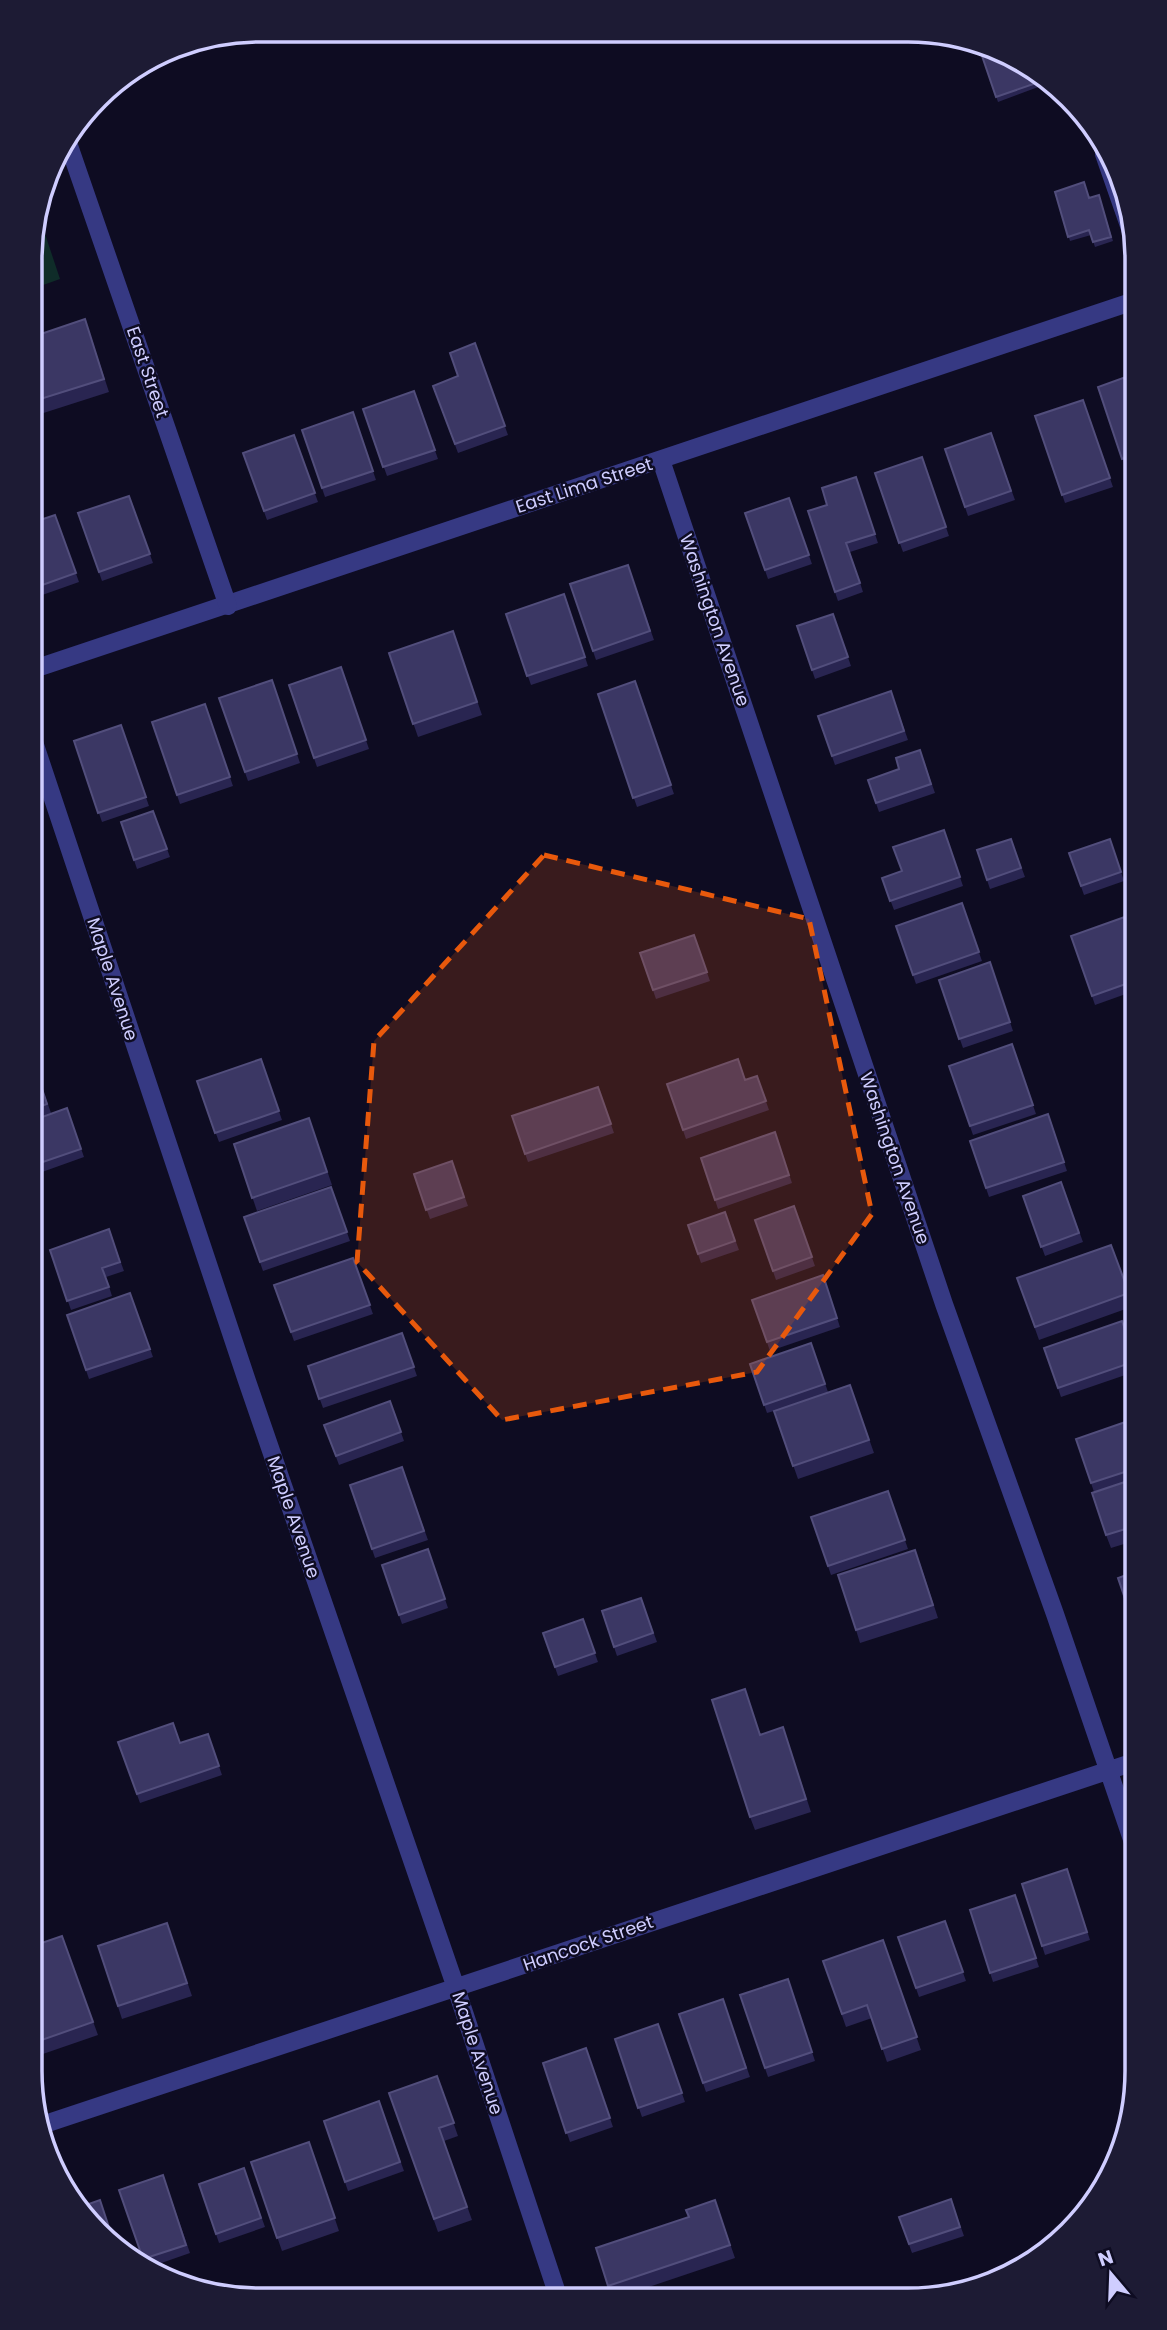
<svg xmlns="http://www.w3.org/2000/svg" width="1167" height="2330" font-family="Poppins,sans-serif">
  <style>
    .park { fill: #0f2c29 }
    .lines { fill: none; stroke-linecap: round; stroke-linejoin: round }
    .minor { stroke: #363983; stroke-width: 18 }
    .tertiary { stroke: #363983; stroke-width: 18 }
    .wall { fill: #292551 }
    .building { fill: #3b3764; stroke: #524e7c; stroke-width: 2 }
    .marked { fill: #e8590c; fill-opacity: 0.2; stroke: #e8590c; stroke-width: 5; stroke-dasharray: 14 9; stroke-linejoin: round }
    .labels { text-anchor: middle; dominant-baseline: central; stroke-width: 5; stroke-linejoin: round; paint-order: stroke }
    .street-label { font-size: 18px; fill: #cfcdff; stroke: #0e0c22 }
    .rim { fill: none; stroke: #cfcdff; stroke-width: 3.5 }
  </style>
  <rect width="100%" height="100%" fill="#0e0c22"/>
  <path class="park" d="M42,225l18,54 -28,10v-60z"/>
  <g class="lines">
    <path class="minor" d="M1104,154l31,89
      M661,460l283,844 111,310 82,240
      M31,670l1106,-370
      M31,733l216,648 209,607 103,311
      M39,2126l1098,-365"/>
    <path class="tertiary" d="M67,140l161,466"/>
  </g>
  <path class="wall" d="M979,47l70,34v2l-51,19z
    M1055,192l34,6 10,-3 14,46 -18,6 -4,-12 -21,6z
    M85,319l24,73 -78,25 1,-80z
    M475,343l33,92 -50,18 -25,-67 25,-10z
    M1137,373v96l-10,3 -29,-85z
    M414,391l24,68 -51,17 -24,-67z
    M1083,400l30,87 -48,16 -30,-87z
    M353,412l23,68 -51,17 -23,-67z
    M991,433l24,67 -47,16 -23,-67z
    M294,435l24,67 -51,18 -24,-67z
    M922,457l27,79 -46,16 -28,-79z
    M856,477l22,66 -28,9 13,40 -25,9 -30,-90 19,-6z
    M129,496l24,67 -51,18 -24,-68z
    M789,498l23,66 -44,15 -23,-66z
    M55,515l24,67 -48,17v-76z
    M628,565l26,75 -58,20 -26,-76z
    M564,594l24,72 -57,19 -25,-71z
    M833,614l18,52 -36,13 -18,-53z
    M453,631l29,84 -64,22 -29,-84z
    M341,667l28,82 -52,18 -28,-82z
    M272,680l28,83 -52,18 -29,-83z
    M635,681l39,113 -37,13 -39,-113z
    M891,691l17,49 -73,25 -17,-49z
    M205,704l28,82 -53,18 -28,-82z
    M121,725l28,81 -47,16 -28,-81z
    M920,750l15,43 -56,19 -11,-32 31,-11z
    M153,811l17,46 -33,12 -16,-47z
    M944,830l19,56 -69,24 -12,-32 20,-7z
    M1011,839l14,38 -35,12 -13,-39z
    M1110,839l14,42 -40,14 -15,-42z
    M962,903l20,58 -66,23 -20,-58z
    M1137,915v75l-42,15 -24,-69z
    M694,935l16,46 -54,18 -16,-46z
    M990,962l23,69 -50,17 -24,-68z
    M1012,1044l24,70 -63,21 -24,-69z
    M31,1056l20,57 -20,7z
    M261,1059l21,61 -63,22 -22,-61z
    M757,1076l12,34 -83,29 -19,-55 78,-4z
    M598,1087l16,46 -86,29 -16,-46z
    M67,1108l17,49 -53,19v-55z
    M1048,1114l19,57 -78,26 -19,-56z
    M309,1118l23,67 -75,26 -23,-67z
    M775,1132l17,51 -74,26 -17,-51z
    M452,1161l16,45 -38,13 -16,-45z
    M1061,1182l22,60 -38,14 -22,-60z
    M331,1187l19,54 -87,30 -19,-54z
    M794,1206l21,60 -39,14 -21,-60z
    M725,1212l14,38 -38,13 -13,-38z
    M109,1230l15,41 -18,6 6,19 -41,14 -21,-60z
    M1111,1245l23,61 -95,34 -22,-62z
    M353,1258l20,56 -79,27 -20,-56z
    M823,1275l17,52 -70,24 -18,-51z
    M130,1293l23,64 -64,22 -22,-64z
    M1122,1321l15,42v8l-76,26 -17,-49z
    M402,1333l15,43 -94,32 -15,-42z
    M811,1343l17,49 22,-7 24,68 -76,26 -24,-68 -7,2 -17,-49z
    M390,1401l14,40 -65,24 -15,-40z
    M1137,1418v60l-37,12 37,-12v62l-26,8 -5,-13 -12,-43 -18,-53z
    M402,1467l26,73 -53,18 -25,-73z
    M888,1491l20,58 -77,26 -20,-58z
    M428,1549l20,59 -46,16 -20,-59z
    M920,1563l18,55 -78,25 -4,-13z
    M1137,1571v60h-1l-3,-9z
    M641,1598l16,44 -40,14 -15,-45z
    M583,1619l15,43 -40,14 -15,-43z
    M783,1727l28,85 -56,18 -5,-13z
    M208,1734l14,41 -82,28 -22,-61 62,1z
    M1067,1869l23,71 -45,15 -23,-71z
    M1015,1895l24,72 -46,15 -23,-72z
    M945,1921l21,60 -47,16 -21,-60z
    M167,1923l25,73 -70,23 -24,-73z
    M62,1936l36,99 -58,20 -10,-29z
    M883,1940l38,110 -34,12 -15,-44 -26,9 -23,-66z
    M788,1979l27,82 -47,16 -28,-82z
    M723,1999l27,78 -44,15 -27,-78z
    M658,2024l27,78 -43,15 -27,-78z
    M586,2048l27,79 -43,15 -27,-79z
    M437,2076l21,60 -14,5 28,79 -34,12 -49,-139z
    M379,2101l25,70 -56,20 -24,-70z
    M309,2142l30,89 -57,20 -31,-89z
    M244,2168l21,59 -46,16 -20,-59z
    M163,2175l27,78 -43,15 -1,-1 -27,-77z
    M951,2199l13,37 -52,17 -13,-36z
    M715,2200l20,58 -122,41 -17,-51 93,-31z"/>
  <path class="building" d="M979,47l66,33 -49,17z
    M1084,182l5,16 10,-3 12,42 -18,5 -4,-12 -21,7 -13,-45z
    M85,319l19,60 -73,23 1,-65z
    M475,343l30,83 -50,18 -22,-58 25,-10 -8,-23z
    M1137,373v81l-15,5 -24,-72z
    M414,391l21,59 -52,17 -20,-58z
    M1083,400l27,78 -48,17 -27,-79z
    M353,412l20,59 -51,17 -20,-58z
    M991,433l20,58 -46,16 -20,-58z
    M294,435l21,58 -51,18 -21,-58z
    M922,457l24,70 -47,16 -24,-70z
    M856,477l19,57 -29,9 14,40 -25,9 -27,-81 19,-6 -5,-17z
    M129,496l21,58 -51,18 -21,-59z
    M789,498l20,57 -44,15 -20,-57z
    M55,515l21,58 -45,16v-66z
    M628,565l22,66 -57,20 -23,-67z
    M564,594l21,63 -58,19 -21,-62z
    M833,614l15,43 -36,13 -15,-44z
    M453,631l24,71 -64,22 -24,-71z
    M341,667l25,73 -52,18 -25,-73z
    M272,680l25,74 -52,18 -26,-74z
    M635,681l36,104 -38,13 -35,-104z
    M891,691l13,40 -72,25 -14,-40z
    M205,704l25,73 -53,18 -25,-73z
    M121,725l25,72 -48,16 -24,-72z
    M920,750l11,34 -55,19 -8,-23 31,-11 -3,-11z
    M153,811l14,38 -33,11 -13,-38z
    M944,830l16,47 -70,24 -8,-23 20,-7 -9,-24z
    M1011,839l10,29 -34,12 -10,-30z
    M1110,839l11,33 -40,14 -12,-33z
    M962,903l17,49 -66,23 -17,-49z
    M1136,913l1,67 -45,16 -21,-60z
    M694,935l13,37 -54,18 -13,-37z
    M990,962l20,60 -51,17 -20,-59z
    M1012,1044l21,61 -63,21 -21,-60z
    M31,1056l16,48 -16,6z
    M261,1059l18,52 -64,22 -18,-52z
    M738,1059l7,21 12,-4 9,25 -83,29 -16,-46z
    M598,1087l13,37 -86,30 -13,-38z
    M67,1108l14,41 -50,17v-45z
    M1048,1114l16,48 -78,26 -16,-47z
    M309,1118l18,54 -75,26 -18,-54z
    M775,1132l14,43 -74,25 -14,-42z
    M452,1161l12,36 -38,13 -12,-36z
    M1061,1182l18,51 -38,14 -18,-51z
    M331,1187l16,45 -87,30 -16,-45z
    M794,1206l18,51 -39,14 -18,-51z
    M725,1212l10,29 -37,13 -10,-29z
    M109,1229l11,33 -18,6 7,19 -42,14 -17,-51z
    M1111,1245l18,48 -94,34 -18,-49z
    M353,1258l17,47 -79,27 -17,-47z
    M823,1275l14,43 -70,24 -15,-42z
    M130,1293l20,56 -64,21 -19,-55z
    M1122,1321l14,40 -78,27 -14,-40z
    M402,1333l12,34 -95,32 -11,-33z
    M811,1343l14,41 -61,21 -14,-41z
    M850,1385l19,55 -76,26 -19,-55z
    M390,1401l11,31 -65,24 -12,-31z
    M1137,1418v50l-46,15 -15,-44z
    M402,1467l22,64 -52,18 -22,-64z
    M1137,1478v55l-2,-7 -29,9 -14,-42z
    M888,1491l17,49 -77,26 -17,-49z
    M428,1549l17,50 -46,16 -17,-50z
    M915,1550l18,55 -77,25 -18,-55z
    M1137,1571v50l-4,1 -15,-44z
    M641,1598l12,35 -39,14 -12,-36z
    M583,1619l12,34 -40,14 -12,-34z
    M745,1689l15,46 23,-8 23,72 -56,18 -38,-117z
    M173,1723l7,20 28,-9 11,32 -82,28 -19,-52z
    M1067,1869l20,63 -45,14 -20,-62z
    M1015,1895l21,63 -46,15 -20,-63z
    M945,1921l18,51 -47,16 -18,-51z
    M167,1923l20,60 -69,23 -20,-60z
    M62,1936l31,86 -57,20 -6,-16v-79z
    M883,1940l34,97 -35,12 -15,-44 -25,9 -19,-53z
    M788,1979l24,73 -47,16 -25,-73z
    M723,1999l23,69 -43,15 -24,-69z
    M658,2024l24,69 -44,15 -23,-69z
    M586,2048l24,70 -44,15 -23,-70z
    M437,2076l17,47 -15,5 28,79 -33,12 -45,-126z
    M379,2101l21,61 -55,20 -21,-61z
    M309,2142l26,76 -58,20 -26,-76z
    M244,2168l17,50 -45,16 -17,-50z
    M163,2175l23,70 -43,14 -24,-69z
    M951,2199l9,28 -51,17 -10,-27z
    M100,2200l16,49 -8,-5 -25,-38z
    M715,2200l15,45 -122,41 -12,-38 93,-31 -3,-7z"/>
  <path class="marked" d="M544,855l265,64 63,295 -115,158 -255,48 -145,-158 17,-221z"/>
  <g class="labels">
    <g class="street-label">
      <text transform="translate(148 372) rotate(71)">East Street</text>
      <text transform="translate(584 485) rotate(-18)">East Lima Street</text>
      <text transform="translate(715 620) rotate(71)">Washington Avenue</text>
      <text transform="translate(113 979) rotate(72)">Maple Avenue</text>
      <text transform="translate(895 1158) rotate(71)">Washington Avenue</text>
      <text transform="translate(294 1517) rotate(71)">Maple Avenue</text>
      <text transform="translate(588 1943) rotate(-19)">Hancock Street</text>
      <text transform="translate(478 2053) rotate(72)">Maple Avenue</text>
    </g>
  </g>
  <path d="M0 0H1167V2330H0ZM259 42H908A217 217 0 0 1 1125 259V2071A217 217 0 0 1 908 2288H259A217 217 0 0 1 42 2071V259A217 217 0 0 1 259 42Z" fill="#1d1b34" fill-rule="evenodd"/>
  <path class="rim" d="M259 42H908A217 217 0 0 1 1125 259V2071A217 217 0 0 1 908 2288H259A217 217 0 0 1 42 2071V259A217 217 0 0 1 259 42Z"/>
  <g transform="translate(1111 2274) rotate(341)" stroke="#0e0c22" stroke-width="5" paint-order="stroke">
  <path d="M0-5L12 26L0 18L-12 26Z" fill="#cfcdff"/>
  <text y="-10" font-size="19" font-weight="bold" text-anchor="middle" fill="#cfcdff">N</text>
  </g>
</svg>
